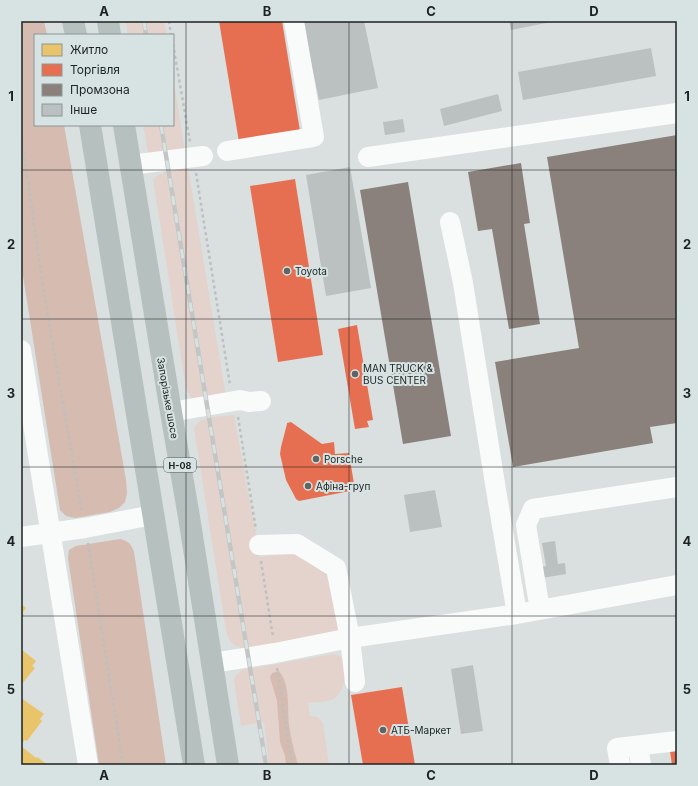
<svg xmlns="http://www.w3.org/2000/svg" width="698" height="786" font-family="Inter,sans-serif">
  <style>
    .green { fill: #e4d3cc }
    .forest { fill: #d5bbb0 }
    .homes { fill: #e9c46a }
    .shops { fill: #e76f51 }
    .industry { fill: #8a817c }
    .building { fill: #bbc0c0 }
    .lines { fill: none; stroke-linecap: round; stroke-linejoin: round }
    .path { stroke: #bdc0bf; stroke-width: 2.5; stroke-dasharray: 3 3; stroke-linecap: butt }
    .minor { stroke: #f9fafa; stroke-width: 20 }
    .major { stroke: #b5c0bf; stroke-width: 22 }
    .rail-casing { stroke: #c4c6c6; stroke-width: 4.5 }
    .rail { stroke: #d6e3e2; stroke-width: 3; stroke-dasharray: 9; stroke-linecap: butt }
    .grid { fill: none; stroke: #1d2221; stroke-width: 1; stroke-opacity: 0.55 }
    .poi-dot { fill: #5f6464; stroke: #d6e3e2; stroke-width: 1.5 }
    .labels { text-anchor: middle; dominant-baseline: central; stroke-width: 4; stroke-linejoin: round; paint-order: stroke }
    .shield { fill: #d6e3e2; stroke: #545c5b; stroke-width: 1 }
    .shield-label { font-size: 9px; font-weight: bold; fill: #1d2221 }
    .poi-label { font-size: 10px; fill: #1d2221; stroke: #d6e3e2; text-anchor: start }
    .street-label { font-size: 10px; fill: #1d2221; stroke: #d6e3e2 }
    .neatline { fill: none; stroke: #1d2221; stroke-width: 1.5 }
    .grid-label { font-size: 13px; text-anchor: middle; font-weight: bold; fill: #1d2221 }
  </style>
  <rect width="100%" height="100%" fill="#d9e0df"/>
  <path class="green" d="M126,21h38l3,14h-39z
    M173,76l12,75 -37,2 -5,-28h30z
    M188,167l38,229 -34,3 -6,-10 -33,-210c10,-9 23,-9 35,-12z
    M234,415l26,142 48,-7 16,5 19,80 -99,14c-11,-3 -15,-7 -18,-18l-32,-203c5,-13 27,-11 40,-13z
    M333,654c4,1 9,2 11,6 4,9 0,32 -9,38 -7,5 -19,4 -27,5l2,13 8,1 5,6 6,42h-60l-5,-43 -23,4 -7,-45 1,-5 7,-6z"/>
  <path class="forest" d="M21,21h23l3,14h-12v90h29l62,355 1,13 -2,9 -6,6 -9,4 -35,6 -9,-2 -6,-6 -39,-247z
    M120,539c9,2 11,5 14,13l32,213h-67l-31,-207 1,-8 7,-4z
    M279,671c13,16 7,41 11,60 2,12 5,23 8,34h-12l-1,-9 -5,-14 -3,-41 -7,-24 2,-4z"/>
  <path class="homes" d="M21,604l5,4 -4,5 2,2 -3,4z
    M22,650l14,11 -4,5 3,2 -14,17z
    M21,698l23,16 -4,5 2,2 -15,20 -2,-1 -4,4z
    M21,746l15,12 1,-1 11,8h-27z"/>
  <path class="shops" d="M219,21h63l18,110 -61,11z
    M295,179l28,176 -45,7 -28,-176z
    M357,325l16,95 -6,1 2,6 -14,2 -17,-100z
    M291,422l31,22 12,-2 1,12 14,-1 6,37 -56,11 -3,-2 -10,-19 -6,-26 1,-7 6,-23v-1z
    M402,687l13,78h-52l-12,-70z
    M677,750v15h-5l-2,-14z"/>
  <path class="industry" d="M677,135v288l-27,4 3,16 -140,24 -18,-105 84,-14 -32,-191z
    M521,163l9,60 -6,1 16,100 -31,5 -17,-100 -14,2 -10,-59z
    M408,182l43,254 -48,8 -43,-254z"/>
  <path class="building" d="M311,21h53l14,67 -59,12 -16,-78z
    M509,21h42v1l-40,8z
    M651,48l5,28 -133,24 -5,-28z
    M498,94l4,17 -58,15 -4,-17z
    M403,119l2,13 -20,3 -2,-13z
    M350,167l21,121 -45,8 -20,-121z
    M435,490l7,37 -32,5 -6,-37z
    M555,541l3,23 7,-1 1,11 -24,4 -1,-11 5,-1 -4,-23z
    M473,665l10,66 -22,3 -10,-65z"/>
  <g class="lines">
    <path class="path" d="M169,21l2,14
      M173,44l17,98
      M21,134l24,165 37,214
      M196,173l34,212
      M238,417l18,113
      M88,543l35,222
      M261,561l12,76
      M277,668l15,97"/>
    <path class="minor" d="M227,151l87,-14 -20,-116
      M368,157l309,-44
      M130,165l73,-9
      M450,222l13,61 33,207 21,124
      M21,350l67,415
      M171,412l69,-12 9,2 12,-1
      M21,537l64,-9 68,-13
      M259,545l38,-1 39,24 14,70 5,44
      M540,610l-14,-85 7,-16 144,-22
      M212,663l63,-10 75,-15 167,-24 160,-29
      M638,746l3,19
      M620,765l-3,-17 60,-7"/>
    <path class="major" d="M73,21l3,14
      M108,21l2,14
      M90,125l104,640
      M124,125l47,287 18,105 39,248"/>
    <defs>
      <path id="rail" d="M144,21l2,14
        M161,125l105,640"/>
    </defs>
    <use href="#rail" class="rail-casing"/>
    <use href="#rail" class="rail"/>
  </g>
  <path class="grid" d="M186,21v744M349,21v744M512,21v744M21,170h656M21,319h656M21,467h656M21,616h656"/>
  <g class="poi-dot">
    <circle cx="287" cy="271" r="4"/>
    <circle cx="355" cy="374" r="4"/>
    <circle cx="316" cy="459" r="4"/>
    <circle cx="308" cy="486" r="4"/>
    <circle cx="383" cy="730" r="4"/>
  </g>
  <g class="labels">
    <rect class="shield" x="164" y="458" width="32" height="14" rx="3"/>
    <g class="shield-label">
      <text x="180" y="465">Н-08</text>
    </g>
    <g class="poi-label">
      <text x="295" y="271">Toyota</text>
      <text x="363" y="368">MAN TRUCK &amp;<tspan x="363" dy="12">BUS CENTER</tspan></text>
      <text x="324" y="459">Porsche</text>
      <text x="316" y="486">Афіна-груп</text>
      <text x="391" y="730">АТБ-Маркет</text>
    </g>
    <g class="street-label">
      <text transform="translate(168 398) rotate(80)">Запорізьке шосе</text>
    </g>
  </g>
  <rect width="698" height="786" fill="none" stroke="#d6e3e2" stroke-width="44"/>
  <rect x="34" y="34" width="140" height="92" fill="#d6e3e2" stroke="#8c9695"/>
  <rect x="42" y="44" width="20" height="12" fill="#e9c46a" stroke="#8c9695"/>
  <text x="70" y="54" font-size="12" fill="#1d2221">Житло</text>
  <rect x="42" y="64" width="20" height="12" fill="#e76f51" stroke="#8c9695"/>
  <text x="70" y="74" font-size="12" fill="#1d2221">Торгівля</text>
  <rect x="42" y="84" width="20" height="12" fill="#8a817c" stroke="#8c9695"/>
  <text x="70" y="94" font-size="12" fill="#1d2221">Промзона</text>
  <rect x="42" y="104" width="20" height="12" fill="#bbc0c0" stroke="#8c9695"/>
  <text x="70" y="114" font-size="12" fill="#1d2221">Інше</text>
  <rect x="22" y="22" width="654" height="742" class="neatline"/>
  <g class="grid-label">
    <text x="104" y="16">A</text>
    <text x="267" y="16">B</text>
    <text x="431" y="16">C</text>
    <text x="594" y="16">D</text>
    <text x="11" y="101">1</text>
    <text x="687" y="101">1</text>
    <text x="11" y="249">2</text>
    <text x="687" y="249">2</text>
    <text x="11" y="398">3</text>
    <text x="687" y="398">3</text>
    <text x="11" y="546">4</text>
    <text x="687" y="546">4</text>
    <text x="11" y="694">5</text>
    <text x="687" y="694">5</text>
    <text x="104" y="780">A</text>
    <text x="267" y="780">B</text>
    <text x="431" y="780">C</text>
    <text x="594" y="780">D</text>
  </g>
</svg>
